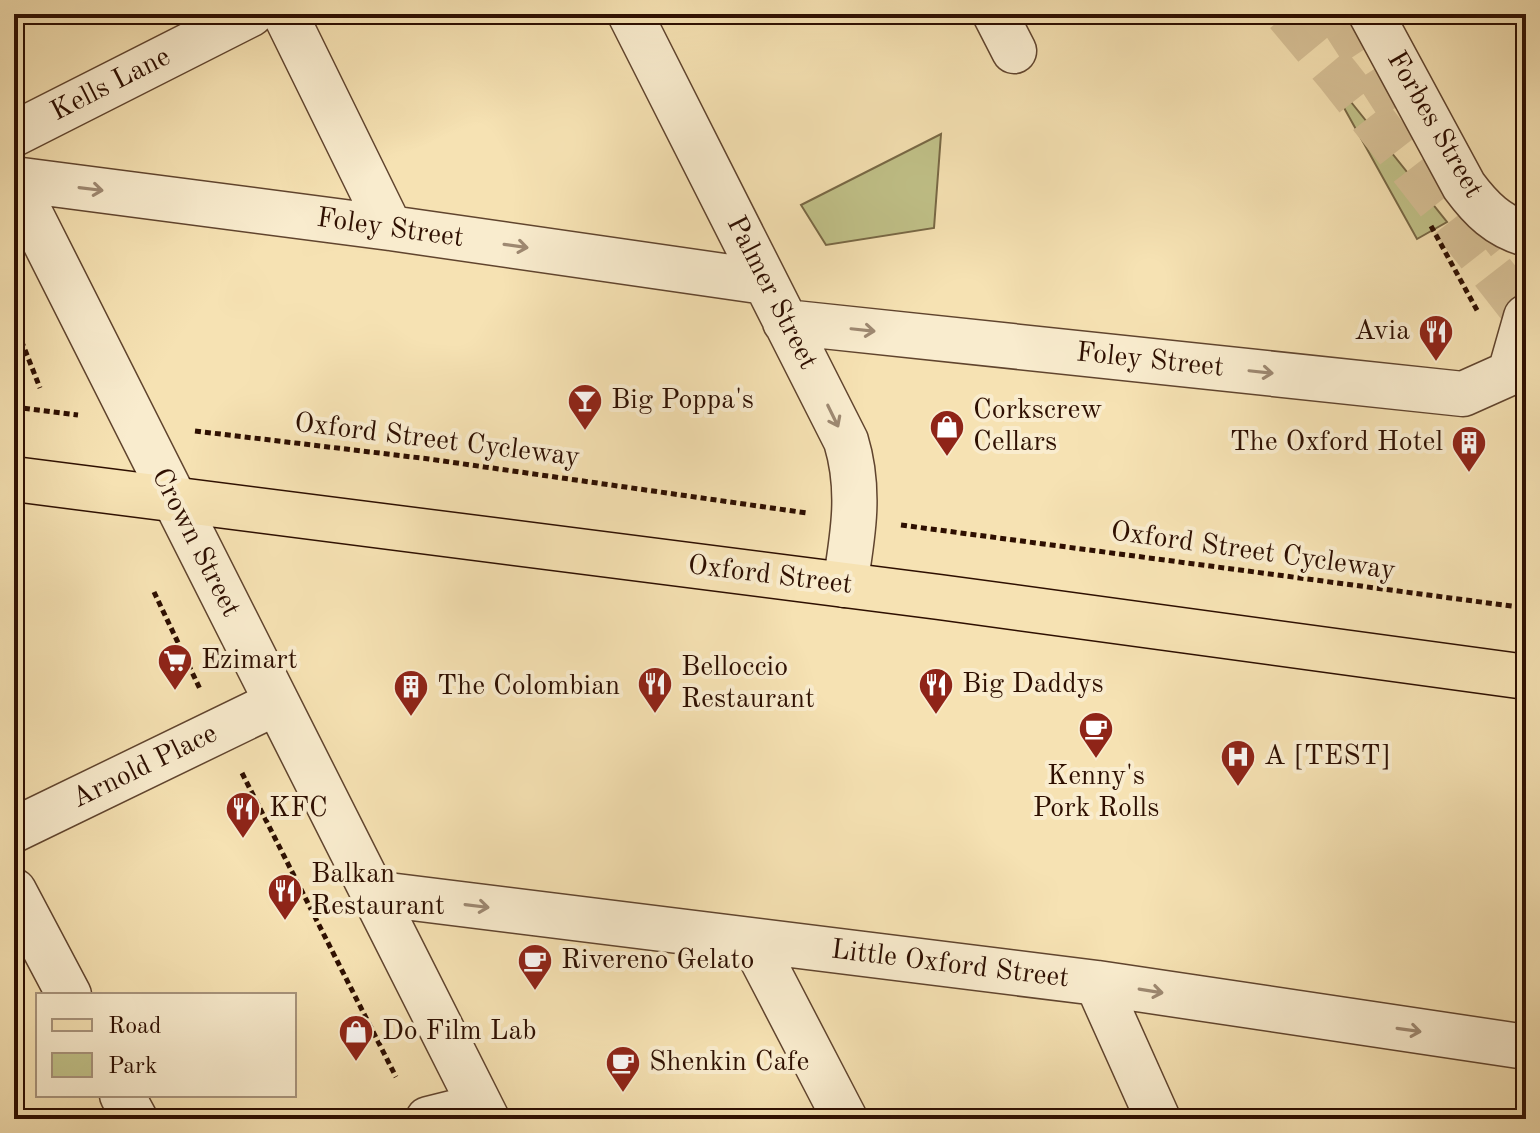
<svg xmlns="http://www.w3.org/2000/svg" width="1540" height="1133" font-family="'Old Standard TT',serif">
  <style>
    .green { fill: #c1c289; stroke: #786845; stroke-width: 2 }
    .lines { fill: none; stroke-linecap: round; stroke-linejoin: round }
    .highway-tunnel { stroke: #d8c298; stroke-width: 44; stroke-dasharray: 44 22; stroke-linecap: butt }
    .minor-casing { stroke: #60442e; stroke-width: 47 }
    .major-casing { stroke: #2e0f01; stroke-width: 47 }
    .path { stroke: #2e0f01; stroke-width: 5; stroke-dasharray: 6 4; stroke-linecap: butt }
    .minor { stroke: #f9ecce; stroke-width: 44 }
    .major { stroke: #f6e2b3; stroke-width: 44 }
    .oneway { stroke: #9e8972 }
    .labels { text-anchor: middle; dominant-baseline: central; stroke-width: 8; stroke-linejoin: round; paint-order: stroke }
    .street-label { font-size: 28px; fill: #2e0f01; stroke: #f9ecce }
    .poi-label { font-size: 28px; fill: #2e0f01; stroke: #f9ecce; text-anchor: start }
  </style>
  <rect width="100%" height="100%" fill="#f6e2b3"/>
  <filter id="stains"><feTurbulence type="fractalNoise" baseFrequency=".0025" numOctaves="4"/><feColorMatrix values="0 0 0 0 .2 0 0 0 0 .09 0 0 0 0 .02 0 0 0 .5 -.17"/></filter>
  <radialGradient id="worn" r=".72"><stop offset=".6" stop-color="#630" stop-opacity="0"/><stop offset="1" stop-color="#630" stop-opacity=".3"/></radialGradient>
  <path class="green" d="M1351,102l96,120 -30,17 -74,-133z
    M941,134l-7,94 -108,17 -25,-40z"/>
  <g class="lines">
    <path class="highway-tunnel" d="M1287,14l51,61 188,240
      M1338,14l75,116
      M1481,208l45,57"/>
    <defs>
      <path id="minor" d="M285,14l105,214
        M630,14l216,427c15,49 7,94 -1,144
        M995,14l19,37
        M1371,14l93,172c17,23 34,40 62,48
        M14,134l237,-120
        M14,179l376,49 375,54
        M14,181l473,938
        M785,322l678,72 47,-21 16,-56
        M14,830l262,-127
        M14,891l55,104
        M372,893l725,90 429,64
        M753,942l92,177
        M1097,983l61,136
        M122,1095l13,24
        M428,1119l52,-13"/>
      <path id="major" d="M14,479l925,118 587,80"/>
    </defs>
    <use href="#minor" class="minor-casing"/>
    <use href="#major" class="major-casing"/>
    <path class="path" d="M1431,226l47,86
      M14,322l26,66
      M14,407l64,8
      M195,431l234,28 378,54
      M901,525l625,83
      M154,592l46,97
      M242,773l154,304"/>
    <use href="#minor" class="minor"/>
    <use href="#major" class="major"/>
  </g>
  <defs><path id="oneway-shaft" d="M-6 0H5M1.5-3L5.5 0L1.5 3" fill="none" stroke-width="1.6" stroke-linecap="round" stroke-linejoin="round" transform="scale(2)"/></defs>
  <g class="oneway">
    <use href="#oneway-shaft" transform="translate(91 189) rotate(7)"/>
    <use href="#oneway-shaft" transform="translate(516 246) rotate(8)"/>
    <use href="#oneway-shaft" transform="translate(863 330) rotate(6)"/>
    <use href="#oneway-shaft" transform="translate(1261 372) rotate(6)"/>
    <use href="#oneway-shaft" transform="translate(833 416) rotate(64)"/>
    <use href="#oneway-shaft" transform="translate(477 906) rotate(7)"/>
    <use href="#oneway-shaft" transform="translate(1151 991) rotate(9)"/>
    <use href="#oneway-shaft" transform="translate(1409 1030) rotate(8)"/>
  </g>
  <defs>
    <symbol id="restaurant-pin" viewBox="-11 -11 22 30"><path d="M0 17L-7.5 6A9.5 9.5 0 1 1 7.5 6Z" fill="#8f2418" stroke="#f9ecce"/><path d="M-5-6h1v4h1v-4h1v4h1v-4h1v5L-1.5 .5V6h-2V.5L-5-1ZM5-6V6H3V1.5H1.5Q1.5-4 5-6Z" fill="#fff"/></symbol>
    <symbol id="bar-pin" viewBox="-11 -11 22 30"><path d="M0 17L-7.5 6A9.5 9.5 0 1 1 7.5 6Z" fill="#8f2418" stroke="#f9ecce"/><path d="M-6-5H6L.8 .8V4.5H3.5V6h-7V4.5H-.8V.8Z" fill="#fff"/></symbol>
    <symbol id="shop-pin" viewBox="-11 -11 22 30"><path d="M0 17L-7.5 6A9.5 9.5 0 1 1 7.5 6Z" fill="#8f2418" stroke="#f9ecce"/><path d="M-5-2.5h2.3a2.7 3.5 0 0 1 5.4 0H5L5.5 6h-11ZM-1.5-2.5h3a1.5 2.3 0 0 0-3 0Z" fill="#fff"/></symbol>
    <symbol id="building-pin" viewBox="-11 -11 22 30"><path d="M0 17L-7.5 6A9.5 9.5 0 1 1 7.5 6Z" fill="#8f2418" stroke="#f9ecce"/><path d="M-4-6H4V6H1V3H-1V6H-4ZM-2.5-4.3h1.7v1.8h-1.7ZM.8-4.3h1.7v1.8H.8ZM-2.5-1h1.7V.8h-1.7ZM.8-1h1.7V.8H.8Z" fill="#fff"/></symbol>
    <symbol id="supermarket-pin" viewBox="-11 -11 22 30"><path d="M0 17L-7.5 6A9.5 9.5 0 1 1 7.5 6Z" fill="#8f2418" stroke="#f9ecce"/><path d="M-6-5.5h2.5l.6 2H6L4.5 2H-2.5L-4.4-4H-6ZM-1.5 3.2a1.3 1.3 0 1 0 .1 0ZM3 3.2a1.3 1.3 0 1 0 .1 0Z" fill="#fff"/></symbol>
    <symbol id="cafe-pin" viewBox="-11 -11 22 30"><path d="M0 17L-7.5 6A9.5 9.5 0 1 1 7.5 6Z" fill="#8f2418" stroke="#f9ecce"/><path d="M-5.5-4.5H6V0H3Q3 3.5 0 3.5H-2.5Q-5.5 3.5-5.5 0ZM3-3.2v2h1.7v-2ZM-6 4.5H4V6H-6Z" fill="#fff"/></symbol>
    <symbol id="hospital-pin" viewBox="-11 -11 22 30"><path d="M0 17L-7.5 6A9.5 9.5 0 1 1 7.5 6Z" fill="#8f2418" stroke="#f9ecce"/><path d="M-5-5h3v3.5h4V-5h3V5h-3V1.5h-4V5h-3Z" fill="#fff"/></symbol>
  </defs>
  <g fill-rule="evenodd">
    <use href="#restaurant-pin" x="1416" y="312" width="40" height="54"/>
    <use href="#bar-pin" x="565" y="381" width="40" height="54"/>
    <use href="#shop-pin" x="927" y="407" width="40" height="54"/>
    <use href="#building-pin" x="1449" y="423" width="40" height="54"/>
    <use href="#supermarket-pin" x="155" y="641" width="40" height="54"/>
    <use href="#restaurant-pin" x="635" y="664" width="40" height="54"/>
    <use href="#restaurant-pin" x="916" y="665" width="40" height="54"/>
    <use href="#building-pin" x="391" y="667" width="40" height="54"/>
    <use href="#cafe-pin" x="1076" y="709" width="40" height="54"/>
    <use href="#hospital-pin" x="1218" y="737" width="40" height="54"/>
    <use href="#restaurant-pin" x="223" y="789" width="40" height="54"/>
    <use href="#restaurant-pin" x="265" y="871" width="40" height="54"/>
    <use href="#cafe-pin" x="515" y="941" width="40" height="54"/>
    <use href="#shop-pin" x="336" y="1012" width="40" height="54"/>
    <use href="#cafe-pin" x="603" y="1043" width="40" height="54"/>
  </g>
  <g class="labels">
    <g class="street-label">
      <text transform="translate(111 85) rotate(-27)">Kells Lane</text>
      <text transform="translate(1434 125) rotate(60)">Forbes Street</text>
      <text transform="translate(390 229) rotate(8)">Foley Street</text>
      <text transform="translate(771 293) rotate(63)">Palmer Street</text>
      <text transform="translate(1150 361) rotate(6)">Foley Street</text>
      <text transform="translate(437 441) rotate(7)">Oxford Street Cycleway</text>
      <text transform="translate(195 543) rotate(63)">Crown Street</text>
      <text transform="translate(1253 552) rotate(8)">Oxford Street Cycleway</text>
      <text transform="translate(770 576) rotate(7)">Oxford Street</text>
      <text transform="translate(145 767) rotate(-26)">Arnold Place</text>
      <text transform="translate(950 965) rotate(7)">Little Oxford Street</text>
    </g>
    <g class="poi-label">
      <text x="1410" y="332" text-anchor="end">Avia</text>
      <text x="611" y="401">Big Poppa's</text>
      <text x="973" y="411">Corkscrew<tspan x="973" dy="32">Cellars</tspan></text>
      <text x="1443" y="443" text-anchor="end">The Oxford Hotel</text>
      <text x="201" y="661">Ezimart</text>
      <text x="681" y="668">Belloccio<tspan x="681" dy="32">Restaurant</tspan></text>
      <text x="962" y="685">Big Daddys</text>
      <text x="437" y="687">The Colombian</text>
      <text x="1264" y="757">A [TEST]</text>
      <text x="1096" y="777" text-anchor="middle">Kenny's<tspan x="1096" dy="32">Pork Rolls</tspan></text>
      <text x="269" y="809">KFC</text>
      <text x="311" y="875">Balkan<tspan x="311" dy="32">Restaurant</tspan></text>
      <text x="561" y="961">Rivereno Gelato</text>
      <text x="382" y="1032">Do Film Lab</text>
      <text x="649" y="1063">Shenkin Cafe</text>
    </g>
  </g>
  <rect width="1540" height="1133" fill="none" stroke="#f6e2b3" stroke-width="48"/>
  <rect x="16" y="16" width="1508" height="1101" fill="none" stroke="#2e0f01" stroke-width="4"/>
  <rect x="24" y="24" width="1492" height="1085" fill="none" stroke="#2e0f01" stroke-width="2"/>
  <rect x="36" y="993" width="260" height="104" fill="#f9ecce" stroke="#a8947c" stroke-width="2"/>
  <rect x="52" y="1019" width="40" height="12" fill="#f6e2b3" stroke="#a8947c" stroke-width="2"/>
  <text x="108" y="1033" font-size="24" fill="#2e0f01">Road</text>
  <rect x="52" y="1053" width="40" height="24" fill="#c1c289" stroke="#a8947c" stroke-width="2"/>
  <text x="108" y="1073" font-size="24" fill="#2e0f01">Park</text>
  <rect width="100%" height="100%" filter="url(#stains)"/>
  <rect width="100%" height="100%" fill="url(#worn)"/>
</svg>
